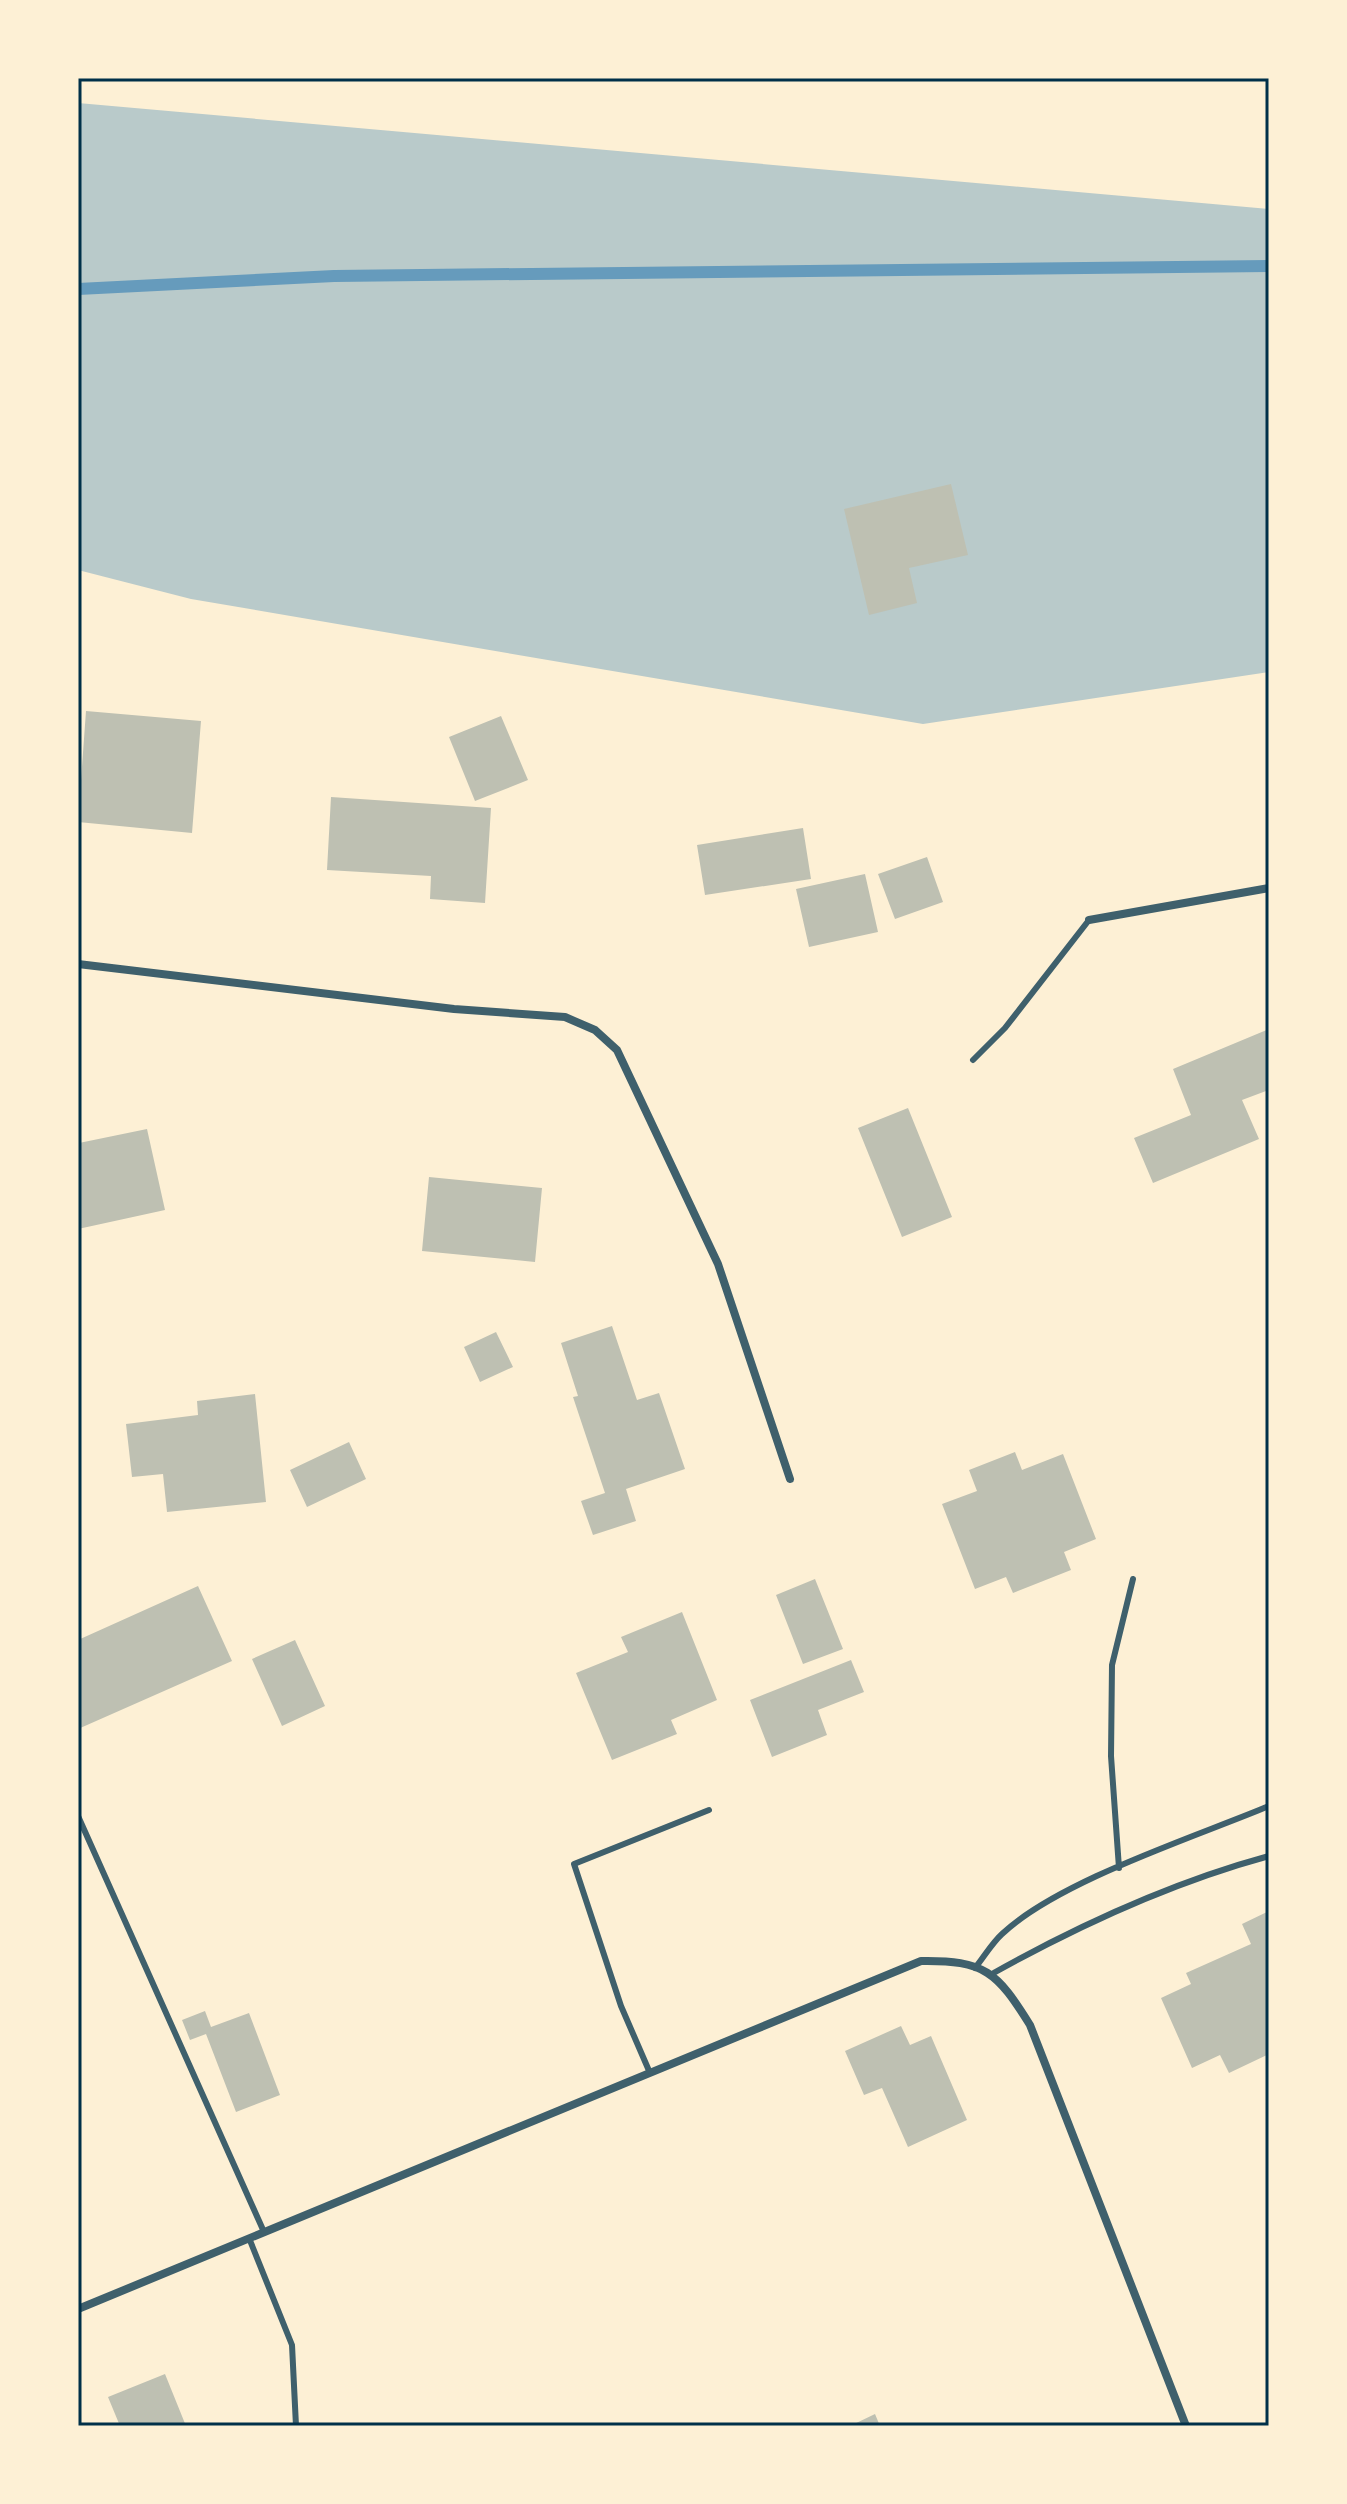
<svg xmlns="http://www.w3.org/2000/svg" width="1347" height="2504" font-family="Barlow,sans-serif">
  <style>
    .green { fill: #b9caca }
    .lines { fill: none; stroke-linecap: round; stroke-linejoin: round }
    .stream { stroke: #669bbc; stroke-width: 12 }
    .building { fill: #bec0b2 }
    .service { stroke: #3f606c; stroke-width: 6 }
    .minor { stroke: #3f606c; stroke-width: 8 }
    .neatline { fill: none; stroke: #003049; stroke-width: 3 }
  </style>
  <rect width="100%" height="100%" fill="#fdf0d5"/>
  <path class="green" d="M78,103l1191,106v463l-346,52 -732,-125 -113,-29z"/>
  <g class="lines">
    <path class="stream" d="M78,289l256,-13 935,-10"/>
  </g>
  <path class="building" d="M951,484l17,71 -59,13 8,35 -48,12 -25,-106z
    M86,711l115,10 -9,112 -114,-11z
    M501,716l27,64 -53,21 -26,-64z
    M331,797l160,11 -6,95 -55,-4 1,-23 -104,-6z
    M803,828l8,51 -106,16 -8,-50z
    M927,857l16,45 -48,17 -17,-45z
    M865,874l13,58 -69,15 -13,-58z
    M1269,1029v69l-3,-7 -24,9 17,39 -106,44 -19,-45 57,-23 -18,-46z
    M908,1108l44,109 -50,20 -44,-109z
    M147,1129l18,81 -87,19 1,-86z
    M429,1177l113,11 -7,74 -113,-11z
    M612,1326l25,74 22,-7 26,76 -59,20 10,32 -43,14 -12,-34 24,-8 -32,-96 5,-1 -17,-53z
    M496,1332l17,35 -33,15 -16,-35z
    M255,1394l11,108 -99,10 -4,-38 -31,3 -6,-53 72,-9 -1,-14z
    M349,1442l17,37 -59,28 -17,-37z
    M1015,1452l7,18 41,-16 33,85 -32,13 7,18 -58,23 -7,-16 -31,12 -33,-85 35,-13 -8,-21z
    M815,1579l28,70 -40,15 -27,-69z
    M198,1586l34,75 -154,68v-89z
    M682,1612l35,88 -46,20 6,14 -65,26 -36,-87 52,-21 -7,-15z
    M295,1640l30,66 -43,20 -30,-67z
    M851,1660l13,32 -46,18 9,25 -55,22 -22,-57z
    M1269,1911v143l-40,19 -9,-18 -28,13 -31,-70 30,-14 -5,-11 65,-29 -9,-20z
    M205,2011l6,16 38,-14 31,82 -44,17 -30,-78 -16,6 -8,-20z
    M901,2026l9,19 21,-9 36,84 -59,27 -26,-59 -18,7 -19,-44z
    M165,2374l21,52h-66l-12,-29z
    M875,2414l5,12h-30z"/>
  <g class="lines">
    <path class="service" d="M973,1060l32,-32 84,-108
      M78,1816l186,416
      M1119,1868l-8,-112 1,-91 21,-86
      M975,1968c9,-11 17,-25 27,-34 56,-53 193,-97 267,-128
      M990,1975c89,-50 180,-92 279,-119
      M650,2073l-29,-67 -47,-142 135,-54
      M249,2238l43,107 4,81"/>
    <path class="minor" d="M1089,920l180,-32
      M78,964l376,45 111,8 30,13 22,20 101,214 72,215
      M78,2309l843,-348c64,-1 76,11 109,64l156,401"/>
  </g>
  <rect width="1347" height="2504" fill="none" stroke="#fdf0d5" stroke-width="160"/>
  <rect x="80" y="80" width="1187" height="2344" class="neatline"/>
</svg>
